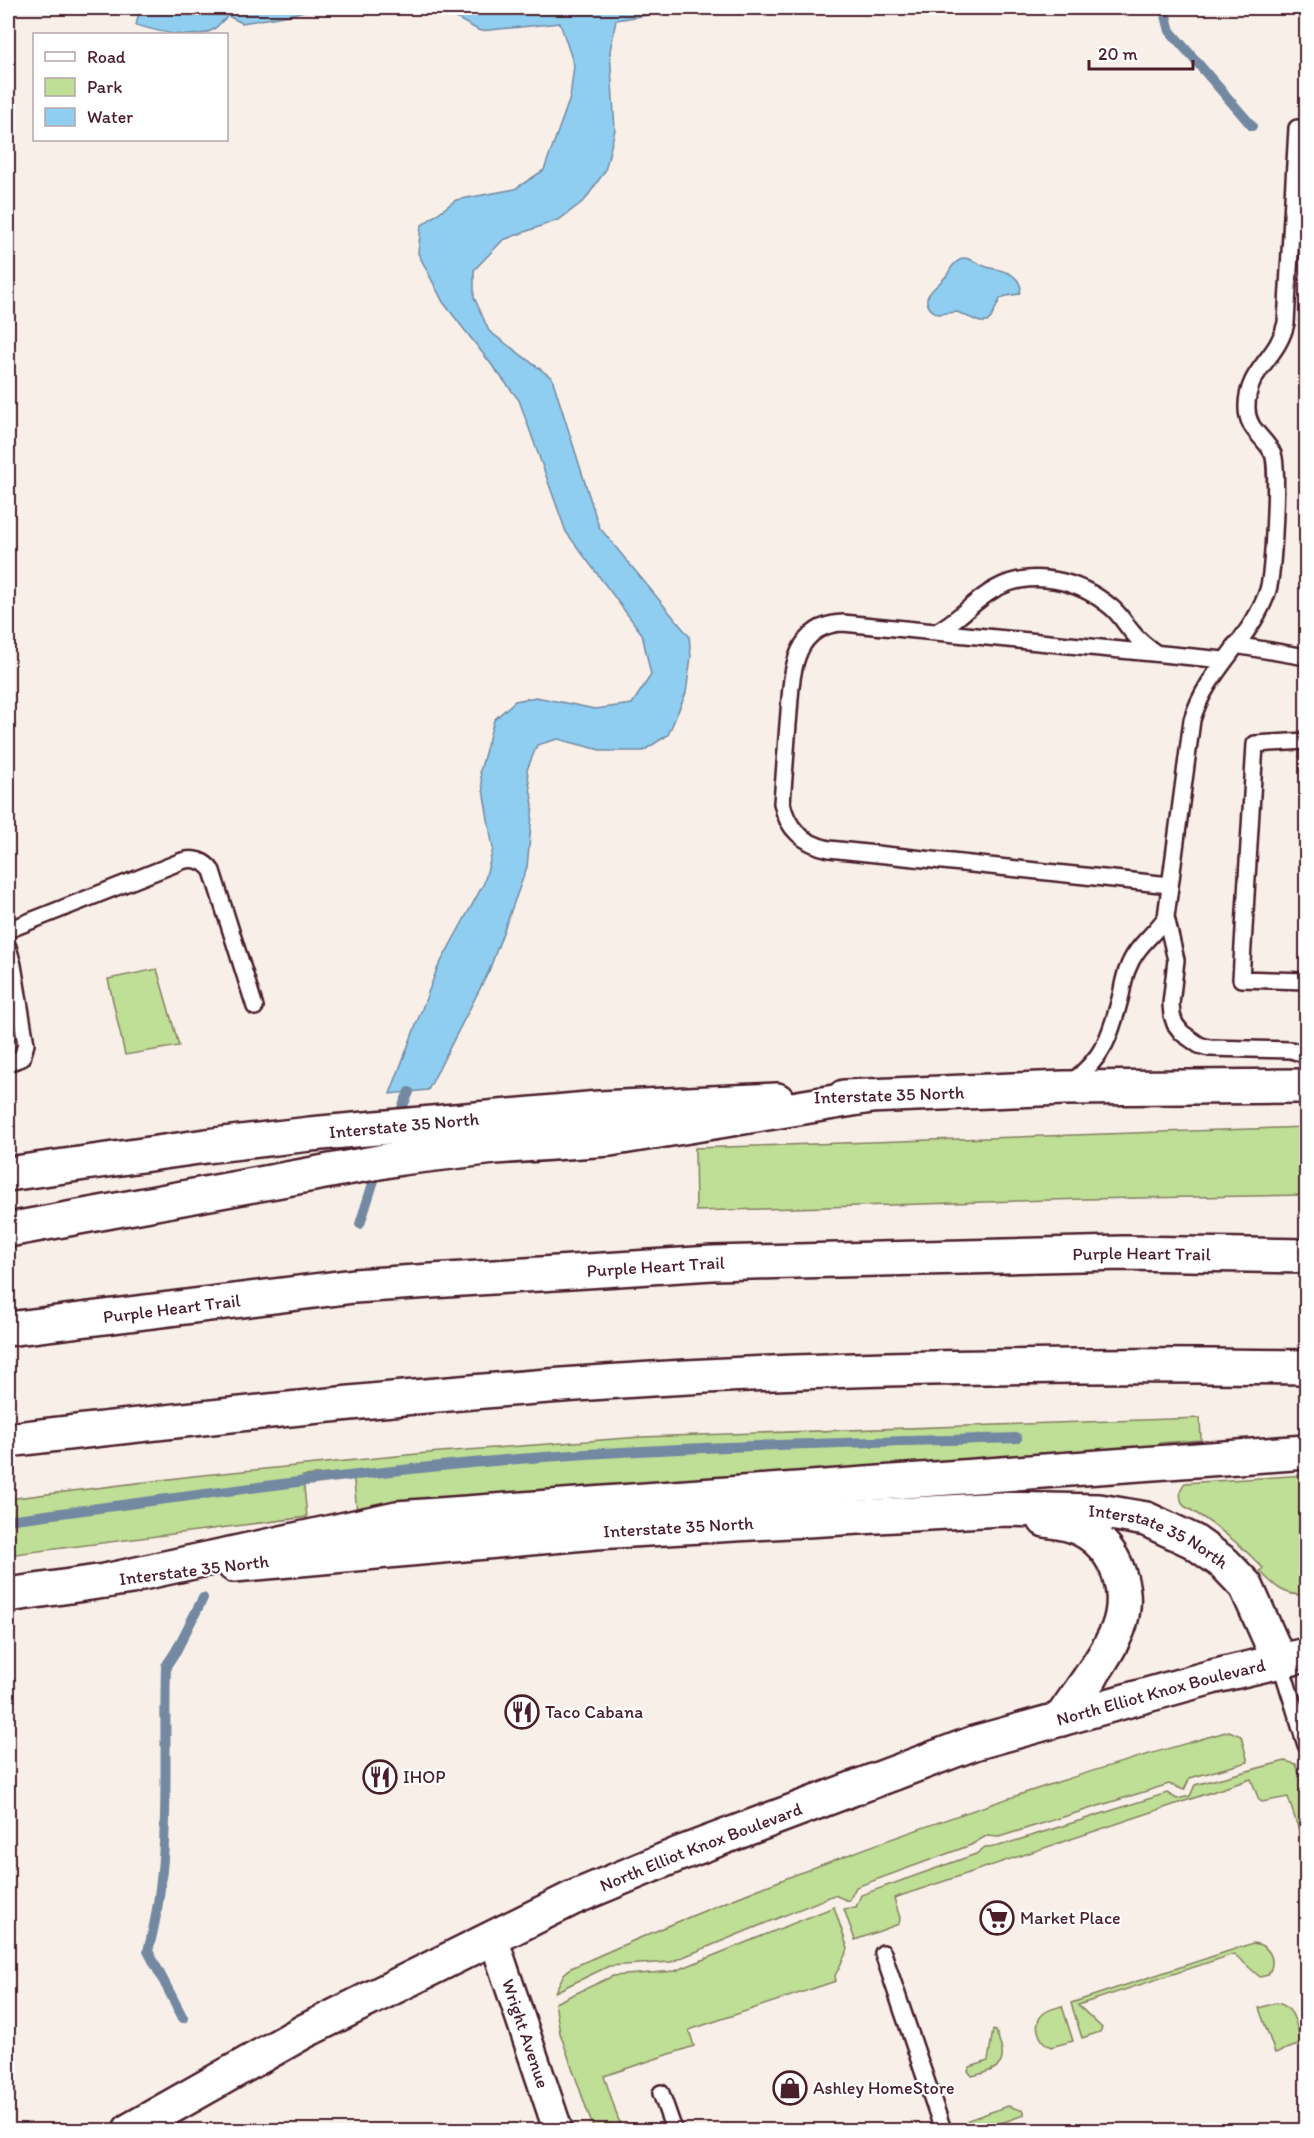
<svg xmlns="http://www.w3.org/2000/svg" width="1314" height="2138" font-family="Itim,sans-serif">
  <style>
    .green { fill: #bfde96; stroke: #847e60; stroke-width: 1.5 }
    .water { fill: #8fcef0; stroke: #7388a1; stroke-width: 1.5 }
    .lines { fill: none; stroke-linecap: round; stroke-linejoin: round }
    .stream { stroke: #7388a1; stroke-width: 10 }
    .service-casing { stroke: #4a1f2b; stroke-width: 20 }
    .minor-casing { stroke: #4a1f2b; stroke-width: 33 }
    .secondary-casing { stroke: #4a1f2b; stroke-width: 38 }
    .motorway-casing { stroke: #4a1f2b; stroke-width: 38 }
    .service { stroke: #fff; stroke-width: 15 }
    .minor { stroke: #fff; stroke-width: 28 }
    .secondary { stroke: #fff; stroke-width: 33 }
    .motorway { stroke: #fff; stroke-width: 33 }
    .labels { text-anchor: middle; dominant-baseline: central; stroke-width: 4.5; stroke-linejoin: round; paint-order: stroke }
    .street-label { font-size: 18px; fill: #4a1f2b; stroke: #fff }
    .poi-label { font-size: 18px; fill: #4a1f2b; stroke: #fff; text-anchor: start }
  </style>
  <rect width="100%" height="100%" fill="#f8f0e8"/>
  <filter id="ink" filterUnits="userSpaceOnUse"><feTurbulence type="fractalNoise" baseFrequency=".0167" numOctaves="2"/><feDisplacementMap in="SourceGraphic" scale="12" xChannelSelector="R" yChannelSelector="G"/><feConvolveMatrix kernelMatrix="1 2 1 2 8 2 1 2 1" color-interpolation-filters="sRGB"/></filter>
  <g filter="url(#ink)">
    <path class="green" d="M157,969l22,77 -54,9 -17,-76z
      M1306,1127v68l-222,4 -388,12 -1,-63z
      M1200,1418l1,22 -41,3 -9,5 -794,64 -4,-40 -50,4 4,41 -299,38v-56l185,-23 234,-23 214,-16z
      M1306,1475v120c-22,1 -32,-9 -46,-24l3,-3c-24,-25 -49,-45 -79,-62 -5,-7 -5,-17 1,-23z
      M1229,1731l12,5 7,26 -58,16 -6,12 -15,-6 -170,53 -13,-1 -15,9 -115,42 -7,14 -15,-6 -163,67 -62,4 -54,26 9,-18 7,-6c158,-71 320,-132 484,-185 57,-19 116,-35 174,-52z
      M1285,1761l11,3 10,32v56l-18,-55 -26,5 -3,-2 -8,-21 -357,119 6,20 -1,6 -44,16 -11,-31 12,-2 5,-12 115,-41 9,-7 14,-1 168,-53 10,6 13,-3 5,-11z
      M834,1907l14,42 -13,27 1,5 -147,49 5,16 -90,30 18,54h-28l-34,-97 -5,-30 58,-27 62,-5z
      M1253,1943c17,2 24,17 15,32l-8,2 -26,-23 -156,51 24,23 -2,4 -18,6 -11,-35z
      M1275,2003c19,1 21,22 26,38l-3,4 -23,8 -16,-45z
      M1062,2006l11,35 -22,6c-12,-5 -19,-23 -8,-33 5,-5 13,-6 19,-8z
      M993,2030l3,1c11,31 10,37 -24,45l-4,-5 2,-4 18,-6z
      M1008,2106l16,5v4l-26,9 2,6h-8l-2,-3 -11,3h-16l5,-10z"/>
    <path class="water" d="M140,8h174l-24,7 -48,8 -14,-7c-5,4 -9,9 -14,13 -20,13 -57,2 -78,-4z
      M438,8h255l-77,12 -6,31 5,79 -10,41 -20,29 -25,19 -57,21 -29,30v27l15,34 63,47 47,149 90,109 2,21 -5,36 -18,42 -25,16h-39l-46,-12 -21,6 -10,25 6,35 -6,62 -38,104 -61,119 -38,4 47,-125 47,-86 9,-34 -13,-78 14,-51 21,-19 21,-4 59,12 37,-5 19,-29 -9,-41 -76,-102 -47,-132 -76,-98 -25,-49 3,-27 35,-26 59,-11 29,-19 26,-72 4,-33 -14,-42 -80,8z
      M964,258c9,1 14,6 23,9 13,4 30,4 34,21l-2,6 -13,2 -6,3 -9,19 -4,4h-7l-23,-10 -20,2c-25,-16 3,-28 10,-39 5,-9 7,-13 17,-17z"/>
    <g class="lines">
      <path class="stream" d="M1164,8l6,23 82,95
        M360,1224l25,-78 24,-54
        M8,1520c169,-22 339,-47 510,-61 166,-13 332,-16 499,-21
        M183,2018l-35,-67c25,-92 15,-191 18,-285l10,-15 27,-53"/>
      <defs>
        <path id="service" d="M1297,128l-11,195c-8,36 -40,47 -39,85 0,22 18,29 26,46 6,14 0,120 -5,136 -15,48 -61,79 -76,130l-26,197 10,43 -5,44 1,11 3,9 7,9 17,12 10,3 82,2 15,5
          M936,632c22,-11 37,-31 59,-43 38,-21 85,-8 116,18 9,7 14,17 21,25 7,9 15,15 24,21
          M1235,645l71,12
          M1306,741l-51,3 -14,235 65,2
          M1170,885l-341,-36c-25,-5 -42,-20 -47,-46 2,-26 4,-52 6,-79 4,-40 0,-99 55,-101l381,37
          M8,930l174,-69c12,-4 23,0 30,10l43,136
          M8,947l5,18 13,79 -4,14 -14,5
          M1070,1083c34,-25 41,-48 51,-88 2,-9 3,-19 7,-27 7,-21 26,-33 38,-51
          M1280,1662l26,83
          M883,1953l60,177
          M661,2093l13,37"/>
        <g id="minor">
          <path id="s1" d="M493,1937l65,193"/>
        </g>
        <g id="secondary">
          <path d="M844,1097l220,-9 242,-2"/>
          <path id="s2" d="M8,1174l198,-28 104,-12 289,-26 178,-8"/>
          <path d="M1045,1520c11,2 26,3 36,9 36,18 51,63 37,100 -12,29 -39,63 -57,90"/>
          <path id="s3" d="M234,1565l362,-33 404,-23 99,2 47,8 47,22 31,22 22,23 34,76"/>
          <path d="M8,1595l124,-18"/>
          <path id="s4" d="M130,2130l175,-99 268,-133 106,-44 295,-111 238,-66 94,-22"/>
        </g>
        <g id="motorway">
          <path d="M8,1230l393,-72 94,-11 115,-8 261,-43"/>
          <path id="s5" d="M8,1329l346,-43 358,-23 412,-10 182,3"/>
          <path d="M8,1440c214,-25 429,-48 644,-61 218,-13 437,-15 654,-12"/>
          <path d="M105,1581l292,-63 909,-66"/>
        </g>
      </defs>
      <use href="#service" class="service-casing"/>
      <use href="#minor" class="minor-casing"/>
      <use href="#secondary" class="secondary-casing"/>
      <use href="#motorway" class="motorway-casing"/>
      <use href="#service" class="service"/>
      <use href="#minor" class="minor"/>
      <use href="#secondary" class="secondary"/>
      <use href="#motorway" class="motorway"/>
    </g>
  </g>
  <defs>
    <symbol id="restaurant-ring" viewBox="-11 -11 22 22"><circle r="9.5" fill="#fff" stroke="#4a1f2b" stroke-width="1.5"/><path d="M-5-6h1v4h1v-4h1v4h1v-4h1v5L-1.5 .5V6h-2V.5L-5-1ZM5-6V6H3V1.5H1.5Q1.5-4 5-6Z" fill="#4a1f2b"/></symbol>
    <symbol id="supermarket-ring" viewBox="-11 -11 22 22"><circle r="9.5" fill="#fff" stroke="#4a1f2b" stroke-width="1.5"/><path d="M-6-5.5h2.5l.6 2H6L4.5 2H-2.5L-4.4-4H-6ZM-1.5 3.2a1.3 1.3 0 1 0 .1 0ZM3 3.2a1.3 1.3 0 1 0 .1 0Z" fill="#4a1f2b"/></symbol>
    <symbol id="shop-ring" viewBox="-11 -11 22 22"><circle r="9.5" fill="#fff" stroke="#4a1f2b" stroke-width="1.5"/><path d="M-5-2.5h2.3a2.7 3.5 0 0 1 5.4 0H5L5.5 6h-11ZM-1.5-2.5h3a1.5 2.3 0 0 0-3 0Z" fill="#4a1f2b"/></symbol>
  </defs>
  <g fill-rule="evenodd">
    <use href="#restaurant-ring" x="503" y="1693" width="38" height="38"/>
    <use href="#restaurant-ring" x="361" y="1758" width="38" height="38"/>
    <use href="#supermarket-ring" x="978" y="1899" width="38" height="38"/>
    <use href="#shop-ring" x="771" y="2069" width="38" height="38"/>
  </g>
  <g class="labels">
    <g class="street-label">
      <text transform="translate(889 1095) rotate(-2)">Interstate 35 North</text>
      <text stroke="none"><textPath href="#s2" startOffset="399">Interstate 35 North</textPath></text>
      <text stroke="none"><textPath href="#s5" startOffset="1137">Purple Heart Trail</textPath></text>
      <text stroke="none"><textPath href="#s5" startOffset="651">Purple Heart Trail</textPath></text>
      <text stroke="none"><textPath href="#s5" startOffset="165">Purple Heart Trail</textPath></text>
      <text stroke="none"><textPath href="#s3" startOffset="446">Interstate 35 North</textPath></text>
      <text stroke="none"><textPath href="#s3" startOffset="932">Interstate 35 North</textPath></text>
      <text transform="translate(194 1570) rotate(-7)">Interstate 35 North</text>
      <text stroke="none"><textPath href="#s4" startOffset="1124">North Elliot Knox Boulevard</textPath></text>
      <text stroke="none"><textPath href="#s4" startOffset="638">North Elliot Knox Boulevard</textPath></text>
      <text stroke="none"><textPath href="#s1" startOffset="102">Wright Avenue</textPath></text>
    </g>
    <g class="poi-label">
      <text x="545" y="1712">Taco Cabana</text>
      <text x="403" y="1777">IHOP</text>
      <text x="1020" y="1918">Market Place</text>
      <text x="813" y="2088">Ashley HomeStore</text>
    </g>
  </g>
  <rect width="1314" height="2138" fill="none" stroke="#fff" stroke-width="30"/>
  <rect x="15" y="15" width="1284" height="2108" fill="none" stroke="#4a1f2b" stroke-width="2" filter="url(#ink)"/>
  <rect x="33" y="33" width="195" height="108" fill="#ffffff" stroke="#b7a5aa" stroke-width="1.5"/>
  <rect x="45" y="52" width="30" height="9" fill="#ffffff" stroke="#b7a5aa" stroke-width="1.5"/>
  <text x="87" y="63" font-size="18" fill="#4a1f2b">Road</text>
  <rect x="45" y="78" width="30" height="18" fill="#bfde96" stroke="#b7a5aa" stroke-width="1.5"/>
  <text x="87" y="93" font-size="18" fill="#4a1f2b">Park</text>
  <rect x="45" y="108" width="30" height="18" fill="#8fcef0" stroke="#b7a5aa" stroke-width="1.5"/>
  <text x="87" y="123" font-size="18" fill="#4a1f2b">Water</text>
  <path d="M1089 60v9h104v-9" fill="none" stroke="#4a1f2b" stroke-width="3"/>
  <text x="1098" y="60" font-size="18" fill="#4a1f2b" stroke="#ffffff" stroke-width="4.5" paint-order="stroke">20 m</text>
</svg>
